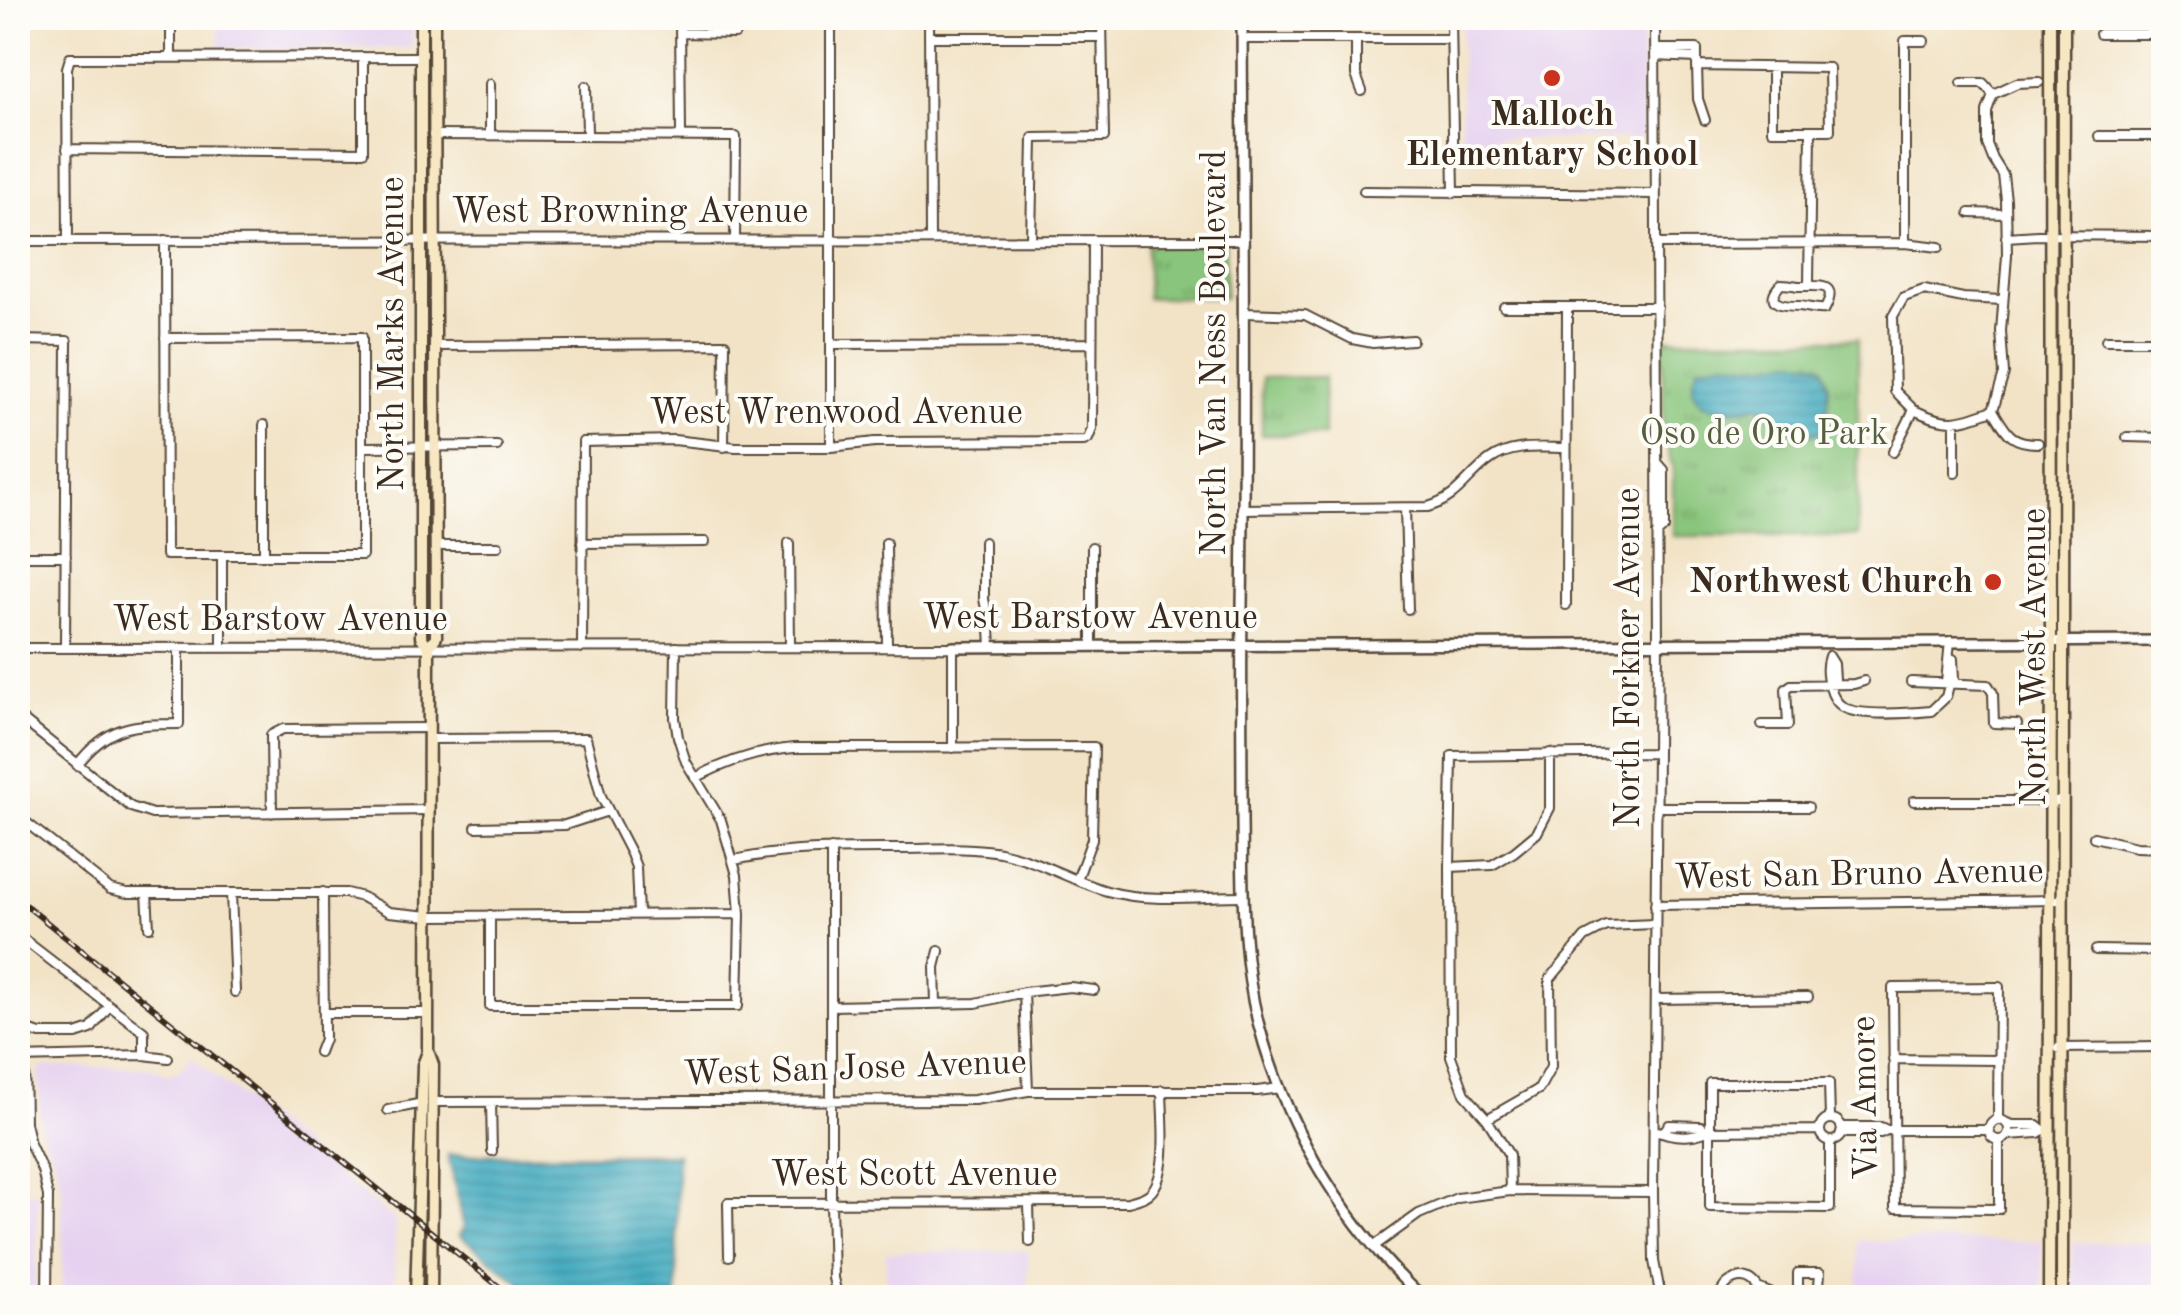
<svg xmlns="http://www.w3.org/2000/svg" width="2181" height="1315" font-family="'Old Standard TT',serif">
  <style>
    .built { fill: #e6d2f0 }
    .grass { fill: url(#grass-tufts); stroke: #62784c; stroke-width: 2.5 }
    .water { fill: url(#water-rules); stroke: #3c6a6e; stroke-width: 2.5 }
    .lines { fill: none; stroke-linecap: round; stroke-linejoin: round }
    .minor-casing { stroke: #564637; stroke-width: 12 }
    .tertiary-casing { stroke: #564637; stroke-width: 14 }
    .secondary-casing { stroke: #564637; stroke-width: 15 }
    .minor { stroke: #fff; stroke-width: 8 }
    .tertiary { stroke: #fff; stroke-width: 9 }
    .secondary { stroke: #f7e8c3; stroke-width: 10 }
    .rail-casing { stroke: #3b2a1e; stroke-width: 6 }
    .rail { stroke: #fdfcf7; stroke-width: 2.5; stroke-dasharray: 8; stroke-linecap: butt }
    .poi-dot { fill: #c8321e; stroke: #fdfcf7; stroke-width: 4 }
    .labels { text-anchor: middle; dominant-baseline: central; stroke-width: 8; stroke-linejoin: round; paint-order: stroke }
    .poi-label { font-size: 35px; font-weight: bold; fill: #3b2a1e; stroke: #fdfcf7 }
    .street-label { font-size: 35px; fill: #3b2a1e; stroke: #fdfcf7 }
    .park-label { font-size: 35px; fill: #56603f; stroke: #fdfcf7 }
  </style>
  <defs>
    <pattern id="grass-tufts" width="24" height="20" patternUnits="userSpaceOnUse" patternTransform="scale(2.5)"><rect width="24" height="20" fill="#89c57b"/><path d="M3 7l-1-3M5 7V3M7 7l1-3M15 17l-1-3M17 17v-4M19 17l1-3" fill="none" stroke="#71a064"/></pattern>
    <pattern id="water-rules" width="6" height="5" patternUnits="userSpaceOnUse" patternTransform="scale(2.5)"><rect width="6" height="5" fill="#3ea9be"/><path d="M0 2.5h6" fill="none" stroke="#358a9a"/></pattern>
  </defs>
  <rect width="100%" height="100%" fill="#fdfcf7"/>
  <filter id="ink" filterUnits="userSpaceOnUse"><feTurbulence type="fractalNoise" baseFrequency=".01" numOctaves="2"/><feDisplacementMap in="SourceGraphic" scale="20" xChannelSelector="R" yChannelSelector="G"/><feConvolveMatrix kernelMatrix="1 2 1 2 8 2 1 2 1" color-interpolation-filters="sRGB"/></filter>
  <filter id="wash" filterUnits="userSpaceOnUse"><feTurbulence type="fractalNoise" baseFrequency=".0048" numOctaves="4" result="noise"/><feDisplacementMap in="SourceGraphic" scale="40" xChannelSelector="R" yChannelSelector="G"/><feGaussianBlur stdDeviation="2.25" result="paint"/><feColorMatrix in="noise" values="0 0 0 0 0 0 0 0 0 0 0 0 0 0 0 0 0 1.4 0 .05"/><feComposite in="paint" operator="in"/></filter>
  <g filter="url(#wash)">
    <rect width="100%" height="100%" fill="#f2e3c6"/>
    <path class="built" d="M219,18h194v28l-2,2h-192z
      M1461,18h181v121h-181z
      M191,1057l204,163 -1,72 3,5h-335v-106l-7,-28 -14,-33 -3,-59 4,-4h108l18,9 9,-3z
      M18,1193h20l-2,104h-18z
      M1858,1241h184v56h-184z
      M2073,1243h90v54h-90z
      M1028,1251v46h-142v-45z"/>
    <path class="grass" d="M1147,245h78v52l-78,1z
      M1663,339h195v197h-185v-70c-9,-14 -2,-30 -10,-45z
      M1324,377v58h-62v-57z"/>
    <path class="water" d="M1725,361c10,0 22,5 33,4 24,-2 41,-10 66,1l5,19 -2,43c-21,17 -53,-7 -68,-23 -30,10 -84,6 -60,-39z
      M677,1154v143h-139l-79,-62 5,-8 -16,-72z"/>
  </g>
  <g filter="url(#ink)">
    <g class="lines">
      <defs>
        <path id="minor" d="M171,18v39
          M680,18l1,117
          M929,18l1,222
          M1451,18l3,175
          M1655,18l3,624 -5,550 1,69 7,37
          M680,33l55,1
          M2100,34h64
          M929,37h173
          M1242,39h209
          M1356,39v36l6,16
          M1655,49h42v17l132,2 1,62h-58v-63
          M1655,56l42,2
          M1697,66l1,33 7,21
          M1962,83h21l10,11 24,-11 22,-1
          M490,84v51
          M586,86l1,49
          M433,135l303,2 -1,102
          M2099,136h65
          M67,149l296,3v-95
          M1364,191l291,3
          M1970,213l36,1
          M2006,237l32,-2 126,1
          M1031,240l2,-102 71,-1 -2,-119
          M18,241l1226,-1
          M68,241l-1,-173 3,-10 351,-1
          M1905,243v-202h19
          M1656,244l249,-1 34,4
          M1781,284c6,0 12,1 17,2 18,1 42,-6 27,23 -9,1 -16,-2 -26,-3 -16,0 -37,-2 -18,-22z
          M1809,285l2,-155
          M1504,307h153
          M1244,313l61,2 47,24 21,4 39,-3
          M165,338l197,-1v218h-196l-1,-315
          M18,340l49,1 -2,307
          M2106,340h58
          M831,344l261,-1
          M434,346l291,-2 -1,103
          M1914,410c35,17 45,12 79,0l11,-36 -3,-43 6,-75 -1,-56 -3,-25 -10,-16 -6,-15v-33l6,-17
          M1993,410c14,23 17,33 45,33
          M1955,422v51
          M2127,437l37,1
          M362,447l135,-1
          M831,447v-429
          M1893,452l21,-42 -19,-19 -2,-75 11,-19 20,-7 39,8 39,2
          M1405,508l3,101
          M1242,509l186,-2c31,-9 38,-30 62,-47 22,-16 50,-12 76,-12
          M1657,534l7,-6v-58l-7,-8
          M984,542v57l6,29 1,19
          M582,543l123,-1
          M789,543l1,104
          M886,543l1,104
          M435,546h63
          M264,555v-130
          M18,556h48
          M1566,605l1,-298
          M2162,641l2,-79
          M1092,645v-98
          M222,647v-91
          M18,648l935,-1v101
          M582,648l1,-206 91,-2 62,7h95l44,-5 209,-1 4,-2 4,-10 1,-189
          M1949,658l4,1 1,20 -5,6 -3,-3 4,-41
          M1911,682l77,3 5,8 1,30 23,1
          M1829,684l6,-5 -1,-15 -5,-8c-4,11 -3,20 1,31 2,8 5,15 13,20 16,10 68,6 88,4l15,-14 3,-12
          M18,716l113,91 21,7 277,-4
          M1762,725h26l-2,-36 5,-4 63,-1 10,-3
          M429,739l157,-1 15,58 30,58 5,13 2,47
          M2163,752h1
          M77,765c31,-40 55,-41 102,-41v-76
          M695,778c32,-17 63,-27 99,-30l300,-1 -2,92 -15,41
          M1914,801h148
          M1656,807h152
          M272,813l-1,-78 12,-6 146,-1
          M18,816l92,73 17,4h219l16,4 27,15 40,4 311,-2
          M476,827l89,-2 43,-14
          M2094,837l42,10 28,1
          M831,849v354l2,75 5,20
          M734,860c56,-12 111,-11 167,-11 33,0 66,-3 99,3 38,8 70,28 107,39 43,12 92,5 136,5
          M1450,867l42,-2 22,-13 23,-19 13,-25v-55
          M147,893l2,34
          M231,893l4,99
          M1655,905l408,-5
          M490,915v91h248l2,-92 -3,-39 -16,-55 -35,-58 -8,-25 -3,-19 1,-71
          M18,935l126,97v23
          M2096,950l68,1
          M1024,992l4,99
          M1655,999l153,-2
          M936,1004l-1,-37 4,-16
          M831,1006l145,-3 48,-11 46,-5 24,3
          M325,1013h104
          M18,1022l10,8 12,4h36l15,-5 18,-23
          M2058,1048l106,-1
          M319,1052l5,-13 -1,-147
          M18,1058l126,-3 24,3
          M24,1058l1,65 5,21 12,26 6,26 -1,102
          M1893,1059l105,1
          M433,1102l541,-2 54,-9h229l23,-3
          M491,1102l1,49
          M388,1110l35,-7
          M1487,1119l52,-30 12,-22 -1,-88 35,-42 21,-11 49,-2
          M1820 1130a11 11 0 1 1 22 0a11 11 0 1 1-22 0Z
          M1998,1120l1,-133 -106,1 2,220 104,1v-69
          M1989 1130a10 10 0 1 1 20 0a10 10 0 1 1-20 0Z
          M2007,1123l6,2h24l6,5
          M1841,1127h40l6,3
          M1656,1131c4,0 9,2 13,3 11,3 29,2 37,-3l114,-1
          M1664,1131l5,-6 32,1 5,5
          M1841,1133h40l6,-3h102
          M2008,1135l30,-2 5,-3h7
          M1830,1141v67l-120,-1v-124h119l1,36
          M1510,1191l-1,-36 -22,-36 -22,-25 -14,-38 -1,-189 2,-111 205,-3
          M1029,1204l1,38
          M1373,1247l46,-33 38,-16 53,-7 143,1
          M729,1256l-1,-53 400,-1c7,-2 17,-4 22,-9 20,-19 12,-77 12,-103
          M1760,1289l15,6 23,1
          M1701,1298l17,-2
          M1719,1298c7,-26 37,-27 43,0
          M1798,1298v-25h22l-2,25"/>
        <path id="tertiary" d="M1242,18c1,196 3,393 0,589 -1,71 0,141 0,212 1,67 -1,137 16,203 28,107 84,199 164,276
          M953,647l1211,-6"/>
        <path id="secondary" d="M421,18v619l8,10
          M416,1298l7,-233 5,-13
          M431,1298l2,-233 -5,-14 1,-404 7,-10 -2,-619
          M2049,1298l2,-658 -1,-622
          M2062,1298l2,-1280"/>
      </defs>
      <use href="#minor" class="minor-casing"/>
      <use href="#tertiary" class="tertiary-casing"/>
      <use href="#secondary" class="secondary-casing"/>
      <use href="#minor" class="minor"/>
      <use href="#tertiary" class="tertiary"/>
      <use href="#secondary" class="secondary"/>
      <defs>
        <path id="rail" d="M18,899l495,399"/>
      </defs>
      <use href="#rail" class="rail-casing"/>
      <use href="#rail" class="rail"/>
    </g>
  </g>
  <g class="poi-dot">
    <circle cx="1552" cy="78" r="10"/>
    <circle cx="1993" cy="582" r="10"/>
  </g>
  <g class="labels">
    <g class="poi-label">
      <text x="1552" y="115">Malloch<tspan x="1552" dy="40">Elementary School</tspan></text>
      <text x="1973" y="582" text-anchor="end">Northwest Church</text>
    </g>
    <g class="street-label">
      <text x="630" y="212">West Browning Avenue</text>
      <text transform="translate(393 334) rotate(-90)">North Marks Avenue</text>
      <text transform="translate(1215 353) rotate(-90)">North Van Ness Boulevard</text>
      <text x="836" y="413">West Wrenwood Avenue</text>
      <text x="1090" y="618">West Barstow Avenue</text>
      <text x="280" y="620">West Barstow Avenue</text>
      <text transform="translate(2035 657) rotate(-90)">North West Avenue</text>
      <text transform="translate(1629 658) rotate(-90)">North Forkner Avenue</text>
      <text transform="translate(1859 875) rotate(-1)">West San Bruno Avenue</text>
      <text transform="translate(855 1069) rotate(-2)">West San Jose Avenue</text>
      <text transform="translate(1866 1098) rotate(-91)">Via Amore</text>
      <text x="914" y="1175">West Scott Avenue</text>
    </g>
    <g class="park-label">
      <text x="1764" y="434">Oso de Oro Park</text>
    </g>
  </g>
  <rect width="2181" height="1315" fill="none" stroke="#fdfcf7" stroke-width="60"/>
</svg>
